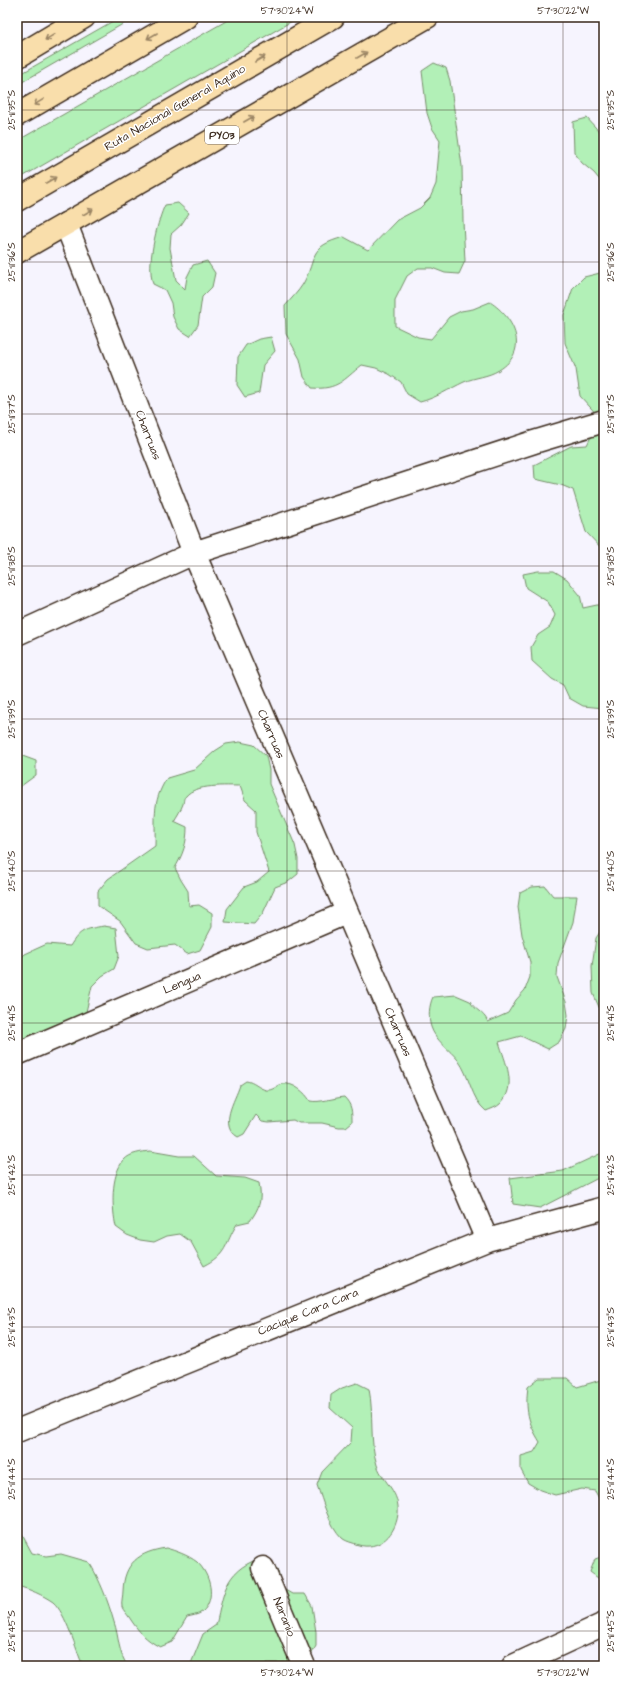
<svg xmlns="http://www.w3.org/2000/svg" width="621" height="1683" font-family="'Architects Daughter',sans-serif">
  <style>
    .green { fill: #b2f0b7; stroke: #768d6a }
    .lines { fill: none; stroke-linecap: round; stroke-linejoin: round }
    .street-casing { stroke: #3b2a1e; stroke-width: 25 }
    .primary-casing { stroke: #3b2a1e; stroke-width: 25 }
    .highway-casing { stroke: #3b2a1e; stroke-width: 25 }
    .street { stroke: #fff; stroke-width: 22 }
    .primary { stroke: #f9deab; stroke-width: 22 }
    .highway { stroke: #f9deab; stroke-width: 22 }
    .oneway { stroke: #9a8464 }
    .ticks { fill: none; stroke: #3b2a1e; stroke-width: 1; stroke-opacity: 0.45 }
    .labels { text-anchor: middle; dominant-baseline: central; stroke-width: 3; stroke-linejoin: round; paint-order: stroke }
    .shield { fill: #fff; stroke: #766a62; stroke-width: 1 }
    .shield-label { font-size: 11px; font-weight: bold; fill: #3b2a1e }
    .street-label { font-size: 12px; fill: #3b2a1e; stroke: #fff }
    .neatline { fill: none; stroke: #3b2a1e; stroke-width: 1.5 }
    .ticks-label { font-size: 10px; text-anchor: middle; fill: #3b2a1e }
  </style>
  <rect width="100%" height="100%" fill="#f6f4fe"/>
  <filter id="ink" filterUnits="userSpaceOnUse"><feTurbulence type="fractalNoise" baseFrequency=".025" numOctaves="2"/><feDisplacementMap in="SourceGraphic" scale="8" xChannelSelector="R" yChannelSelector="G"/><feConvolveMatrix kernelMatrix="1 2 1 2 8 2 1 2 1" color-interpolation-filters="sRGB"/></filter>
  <g filter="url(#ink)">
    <path class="green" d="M120,17h15l-118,68v-9z
      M233,17h66l-282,163v-39z
      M434,63l12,5 4,13 12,85 1,55 2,40 -6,13 -14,-1 -13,-5h-14l-11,8 -12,24v26l23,11 13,2 18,-22 12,-6 12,-2 17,-7c25,16 40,49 9,68 -11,7 -24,7 -35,12 -15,7 -28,16 -44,20l-13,-8 -6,-12 -12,-8 -13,-6 -14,-3c-19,15 -24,25 -50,23l-8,-11 -4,-18 -14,-25 -1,-28c6,-7 13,-14 18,-22 15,-27 4,-37 41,-47l24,13 29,-30 23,-12 10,-10 6,-14 4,-44 -8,-12 -5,-15 -5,-42z
      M587,118l17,19v48l-10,-12 -12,-10 -8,-11 -1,-30z
      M178,203l11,10 -8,12 -10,9 -1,14 6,32 9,9 2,-12 6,-12 14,-4 8,12 -3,14 -10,10 -4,28 -8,11 -11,-7 -6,-12 -2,-14 -6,-13 -12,-6c-1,-4 -2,-8 -2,-12 -2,-15 7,-53 14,-67z
      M604,272v279l-18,-19 -13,-42 -12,-5 -26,-6 -1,-14 37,-19 16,-1 13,-27 -20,-22 -4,-27 -11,-26 -1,-28 9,-27 11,-11z
      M271,337l4,14 -12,14 -4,28 -14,4 -8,-12 1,-28 8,-12 13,-6z
      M538,571h16l13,8 13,16 3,13 14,-3h7v103l-21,-2 -14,-8 -6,-13 -11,-6 -20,-18 -1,-14 7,-12 12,-8 5,-12 -7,-13 -22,-14 -3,-14z
      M240,742l14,3 12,11 3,14v14l26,61 3,14v15l-10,8 -13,5 -12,26 -9,11 -29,-2 2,-13 17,-22 13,-5 12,-10 -13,-40v-22l-11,-10 -5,-14c-13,0 -45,-2 -54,10 -3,2 -2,5 -3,8 -2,6 -6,12 -9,17l13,6c0,16 -4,27 -12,41l6,12 7,11 1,15 10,-1 13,8v14l-12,23 -13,4 -12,-9 -27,3 -12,-5 -16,-22 -22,-15v-15l10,-12 47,-33c1,-27 -4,-43 12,-68l27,-8 21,-19 11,-7z
      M17,754l19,7v14l-19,14z
      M545,886l8,10h24l-4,26 -15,41 -1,14 9,25 2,13 -2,14 -7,13 -11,7 -27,-13 -22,6c6,20 19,44 1,62 -3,3 -9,5 -14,7 -15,-12 -16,-35 -28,-51 -8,-10 -23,-20 -27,-33 -3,-9 -2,-22 2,-30l23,-2 14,6c5,10 13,10 18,21l20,-9 8,-13 9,-10 5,-13v-15l-8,-27 -4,-28 2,-14 12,-6z
      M104,926l12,2 3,28 -5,13 -12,7 -10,10 -9,39 -5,15 -5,4 -24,5 -32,-6v-81l8,-8 22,-10 23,2c10,-16 15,-17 34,-20z
      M604,926v93l-11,-26 -1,-27 4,-28z
      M246,1081c8,1 12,7 20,9 7,1 11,-5 17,-6 10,-2 23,9 27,17 10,2 23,-3 34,-4 8,8 8,14 8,25l-6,5h-7l-17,-4h-23l-6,-3 -24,2 -7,-1 -6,-6 -12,19 -6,3c-20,-12 -3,-36 2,-52z
      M150,1151l29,5h15l22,20 29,2 14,5c3,17 1,24 -9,38l-13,3c-13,21 -9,30 -33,42l-13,-24 -11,-8 -13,2 -13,6 -14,-2 -13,-5 -11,-8c-4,-18 -6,-52 8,-67 6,-7 18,-8 26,-9z
      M604,1152v23l-64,33 -27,-4 -3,-26 53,-7z
      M539,1378h28l10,9 27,-8v129l-9,-17 -13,-2 -27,6 -15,-5 -12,-7 -7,-13v-14l13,-4 6,-10c-12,-19 -15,-33 -12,-55z
      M357,1383l12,6c5,25 0,51 8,76 7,19 23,26 21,49 -3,24 -23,39 -45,29 -4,-1 -9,-3 -11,-5 -13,-13 -19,-36 -25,-53l5,-13 29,-30 1,-14 -22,-20 1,-13 11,-7z
      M17,1529h2l13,24 14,3 15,-2 28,8c11,18 19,39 25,60 5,14 4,32 14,44h-45c-7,-16 -17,-53 -30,-64 -10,-7 -24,-13 -36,-16z
      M166,1548c10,3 22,7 31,14 13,12 20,37 5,50 -4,3 -11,4 -15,5l-15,25 -12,5c-14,-7 -22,-16 -31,-30 -2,-3 -6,-7 -7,-10 -1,-5 1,-11 1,-16 1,-28 16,-39 43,-43z
      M604,1556v23l-2,2 -12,-9 5,-13z
      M258,1559l15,3 6,12 1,13 12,7h13l7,12 4,26v14l-6,11 -29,6h-14l-4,3h-73l13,-32 13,-9c8,-32 8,-53 42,-66z"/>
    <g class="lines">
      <defs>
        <path id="street" d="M66,224l128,329 293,687
          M17,634l177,-81 340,-111 70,-21
          M17,1054l329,-141
          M17,1431l470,-191 117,-32
          M263,1568l41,98
          M513,1666l91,-42"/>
        <path id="primary" d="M17,57l67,-40
          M17,252l410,-235"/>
        <path id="highway" d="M17,115l169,-98
          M17,200l316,-183"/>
      </defs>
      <use href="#street" class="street-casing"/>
      <use href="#primary" class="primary-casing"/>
      <use href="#highway" class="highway-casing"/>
      <use href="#street" class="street"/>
      <use href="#primary" class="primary"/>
      <use href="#highway" class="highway"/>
    </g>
    <defs><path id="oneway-shaft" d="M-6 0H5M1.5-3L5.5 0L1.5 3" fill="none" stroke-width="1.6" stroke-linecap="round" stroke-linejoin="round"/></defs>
    <g class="oneway">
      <use href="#oneway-shaft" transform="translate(152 36) rotate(150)"/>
      <use href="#oneway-shaft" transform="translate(50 37) rotate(149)"/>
      <use href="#oneway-shaft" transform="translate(362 55) rotate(-30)"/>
      <use href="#oneway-shaft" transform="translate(260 59) rotate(-30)"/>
      <use href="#oneway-shaft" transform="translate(39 102) rotate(149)"/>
      <use href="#oneway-shaft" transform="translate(249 119) rotate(-30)"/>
      <use href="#oneway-shaft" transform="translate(51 180) rotate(-30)"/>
      <use href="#oneway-shaft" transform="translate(88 212) rotate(-30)"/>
    </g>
  </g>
  <path class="ticks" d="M287,17v1649M563,17v1649M17,110h587M17,262h587M17,414h587M17,566h587M17,719h587M17,871h587M17,1023h587M17,1175h587M17,1327h587M17,1479h587M17,1631h587"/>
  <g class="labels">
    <rect class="shield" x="205" y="126" width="34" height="18" rx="3"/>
    <g class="shield-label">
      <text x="222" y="135">PY03</text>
    </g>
    <g class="street-label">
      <text transform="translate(175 108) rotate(-30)">Ruta Nacional General Aquino</text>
      <text transform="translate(148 435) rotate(69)">Charruas</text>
      <text transform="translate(271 734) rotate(67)">Charruas</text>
      <text transform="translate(182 983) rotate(-23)">Lengua</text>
      <text transform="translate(398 1032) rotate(67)">Charruas</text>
      <text transform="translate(308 1312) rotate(-22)">Cacique Cara Cara</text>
      <text transform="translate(284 1617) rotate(68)">Naranio</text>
    </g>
  </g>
  <rect width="621" height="1683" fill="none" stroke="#fff" stroke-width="44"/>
  <rect x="22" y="22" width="577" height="1639" class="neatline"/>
  <g class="ticks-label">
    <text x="287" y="14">57°30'24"W</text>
    <text x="563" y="14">57°30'22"W</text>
    <text transform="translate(11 110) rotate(-90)" y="4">25°11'35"S</text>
    <text transform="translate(610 110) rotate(-90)" y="4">25°11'35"S</text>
    <text transform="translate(11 262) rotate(-90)" y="4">25°11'36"S</text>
    <text transform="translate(610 262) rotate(-90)" y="4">25°11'36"S</text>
    <text transform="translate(11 414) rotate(-90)" y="4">25°11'37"S</text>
    <text transform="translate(610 414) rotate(-90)" y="4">25°11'37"S</text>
    <text transform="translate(11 566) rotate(-90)" y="4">25°11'38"S</text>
    <text transform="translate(610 566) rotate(-90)" y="4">25°11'38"S</text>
    <text transform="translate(11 719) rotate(-90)" y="4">25°11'39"S</text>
    <text transform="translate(610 719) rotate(-90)" y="4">25°11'39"S</text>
    <text transform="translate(11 871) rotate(-90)" y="4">25°11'40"S</text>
    <text transform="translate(610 871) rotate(-90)" y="4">25°11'40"S</text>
    <text transform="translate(11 1023) rotate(-90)" y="4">25°11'41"S</text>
    <text transform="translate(610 1023) rotate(-90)" y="4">25°11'41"S</text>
    <text transform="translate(11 1175) rotate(-90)" y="4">25°11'42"S</text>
    <text transform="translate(610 1175) rotate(-90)" y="4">25°11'42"S</text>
    <text transform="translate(11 1327) rotate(-90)" y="4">25°11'43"S</text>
    <text transform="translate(610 1327) rotate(-90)" y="4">25°11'43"S</text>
    <text transform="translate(11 1479) rotate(-90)" y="4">25°11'44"S</text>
    <text transform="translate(610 1479) rotate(-90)" y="4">25°11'44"S</text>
    <text transform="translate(11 1631) rotate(-90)" y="4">25°11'45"S</text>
    <text transform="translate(610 1631) rotate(-90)" y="4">25°11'45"S</text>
    <text x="287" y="1676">57°30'24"W</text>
    <text x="563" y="1676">57°30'22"W</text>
  </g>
</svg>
